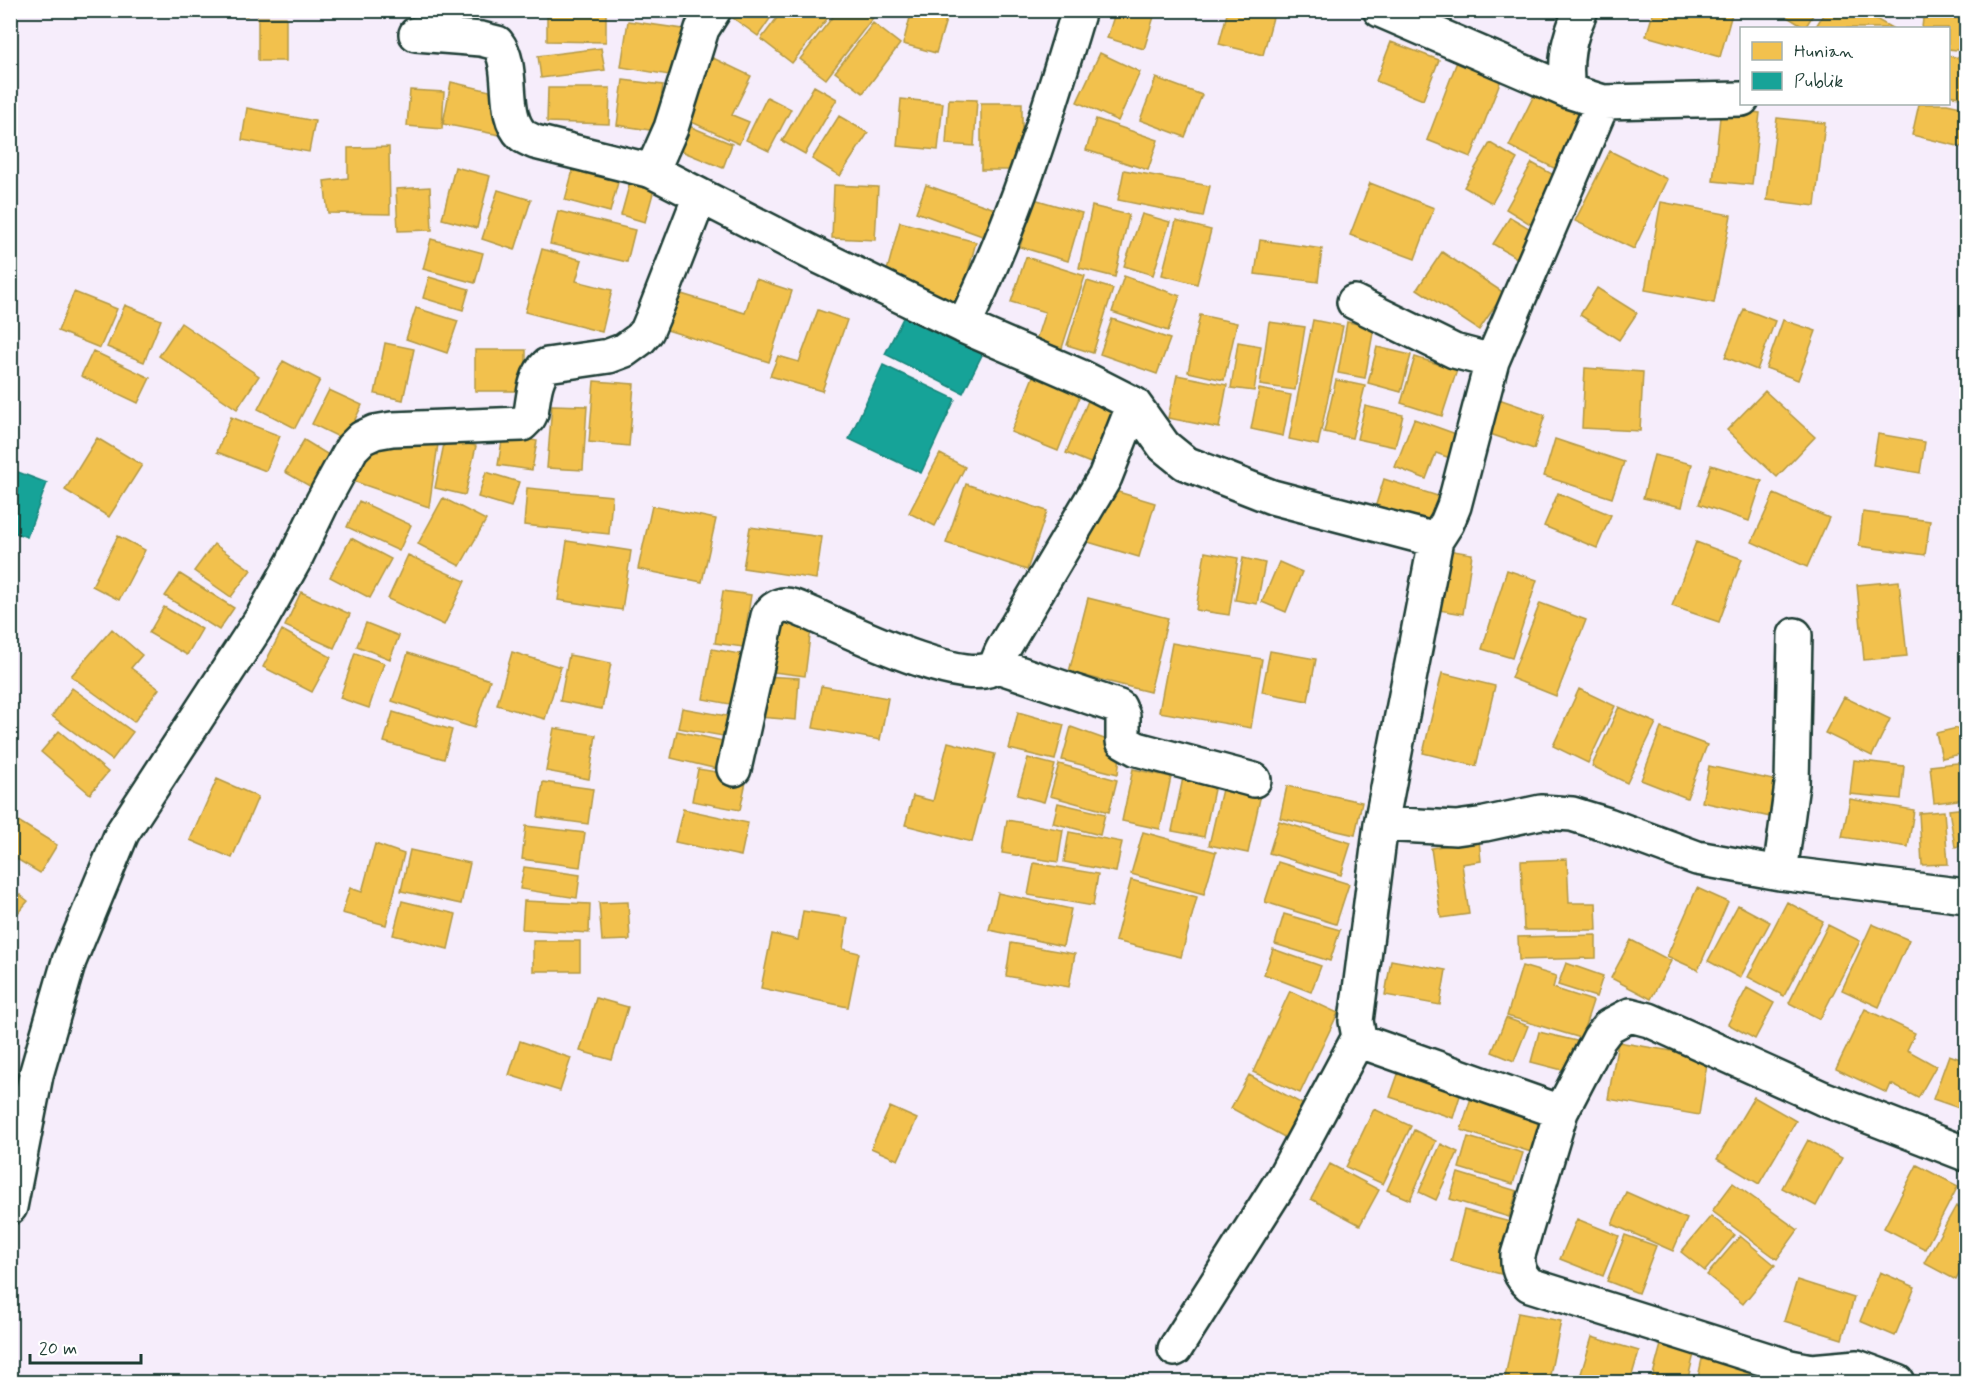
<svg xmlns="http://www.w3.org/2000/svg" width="1977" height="1393" font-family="Mynerve,sans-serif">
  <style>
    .homes { fill: #f2c14e; stroke: #b39946; stroke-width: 1.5 }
    .public { fill: #17a398; stroke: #19847a; stroke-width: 1.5 }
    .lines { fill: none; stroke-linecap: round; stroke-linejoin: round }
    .minor-casing { stroke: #1f3d34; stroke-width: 38 }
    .minor { stroke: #fff; stroke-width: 33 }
  </style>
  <rect width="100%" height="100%" fill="#f6edfb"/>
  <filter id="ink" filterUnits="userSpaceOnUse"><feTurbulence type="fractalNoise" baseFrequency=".0167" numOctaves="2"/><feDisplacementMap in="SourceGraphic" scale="12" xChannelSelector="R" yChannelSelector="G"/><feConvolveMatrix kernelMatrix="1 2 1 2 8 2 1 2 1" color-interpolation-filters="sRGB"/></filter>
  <g filter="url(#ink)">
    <path class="homes" d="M208,10h40l-1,6 -40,-4z
      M449,10h40v6z
      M617,10h65v8l-65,-6z
      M722,10h54l-18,26z
      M783,10h51l-42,53 -31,-24z
      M838,10h31l6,5 -49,64 -26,-20z
      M912,10h37l-13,43 -33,-9z
      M1116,10h40l-12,39 -37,-11z
      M1228,10h47l-12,45 -44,-11z
      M1502,10h13l-3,7z
      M1654,10h79l-13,47 -74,-21z
      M1776,10h40l-11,18z
      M1826,10h34l32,18h-77z
      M1872,10h20l-4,8z
      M1924,10h42v41l-18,-2v-21h-26z
      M547,11l59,1v30l-59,-1z
      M258,17h28v44h-28z
      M628,21l55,8 -8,47 -54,-9z
      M873,23l27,21 -37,49 -28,-21z
      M1391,42l48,18 -16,40 -47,-19z
      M601,48l4,22 -64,8 -3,-22z
      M1100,53l40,19 -22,49 -41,-19z
      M1948,56l18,3v39l-18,-3z
      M713,58l38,18 -19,39 17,7 -10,22 -56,-26z
      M1458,59l44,18 -31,80 -44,-17z
      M1156,78l46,17 -17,42 -45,-17z
      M623,80l40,5 -7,46 -39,-6z
      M451,82l52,12 2,42 -62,-12z
      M1540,83l47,24 -31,62 -47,-23z
      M814,86l23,13 -32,55 -23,-13z
      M548,88h62l-1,36 -62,-2z
      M410,90l34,2 -2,37 -35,-3z
      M767,97l24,12 -22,42 -23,-11z
      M901,99l42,4 -5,47 -41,-4z
      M949,99l28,1 -3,46 -28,-2z
      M981,103h41v67h-41z
      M1919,104h28l19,4v40l-54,-13z
      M247,108l68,13 -6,31 -67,-12z
      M1721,108l39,5 -8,72 -39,-4z
      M839,116l29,17 -28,43 -28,-17z
      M1777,118l48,5 -10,83 -48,-6z
      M1096,119l62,21 -10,30 -62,-20z
      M689,126l43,18 -9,24 -44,-18z
      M1490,143l27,16 -25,44 -28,-16z
      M389,147l1,67 -62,-1 -4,-32 24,-3v-30z
      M1610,151l57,28 -33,70 -59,-28z
      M576,159l45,12 -11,41 -45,-12z
      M1532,163l27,15 -27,47 -26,-16z
      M455,167l35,9 -13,52 -35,-9z
      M634,168l24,7 -13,47 -24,-7z
      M1124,170l86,16 -7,31 -85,-17z
      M1370,183l64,25 -19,51 -65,-24z
      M834,185l44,2 -3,53 -43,-2z
      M926,185l69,24 -10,28 -69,-25z
      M430,187l2,43 -34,1 -2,-42z
      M498,190l33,10 -16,50 -33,-11z
      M1034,199l48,14 -14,48 -48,-14z
      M1661,202l70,13 -17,88 -69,-13z
      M1092,206l37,9 -14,62 -36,-9z
      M558,211l77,19 -8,32 -77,-18z
      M1142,214l28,8 -17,53 -29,-9z
      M1510,217l29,17 -17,27 -29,-17z
      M1176,221l35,9 -14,54 -35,-9z
      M900,222l76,20 -16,60 -76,-20z
      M431,239l52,14 -8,30 -52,-14z
      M1260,240l62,9 -4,33 -63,-8z
      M542,249l40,11 -6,21 36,9 -10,42 -77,-20z
      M1442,252l62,41 -25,37 -62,-41z
      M1026,257l59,19 -23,72 -26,-8 9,-28 -34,-10z
      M1124,276l56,20 -12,35 -56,-19z
      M429,277l40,12 -6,21 -40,-12z
      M756,279l36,12 -23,71 -102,-32 11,-37 67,20z
      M1087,281l26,8 -20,64 -26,-8z
      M1597,288l40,25 -18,27 -39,-25z
      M74,292l43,17 -17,39 -42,-17z
      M125,305l36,15 -17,42 -37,-15z
      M416,308l42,13 -11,32 -41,-14z
      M1744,309l31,12 -18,49 -32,-13z
      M818,310l29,10 -25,71 -52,-15 8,-20 21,6z
      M1200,315l37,8 -13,57 -36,-8z
      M1112,319l58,20 -13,35 -57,-20z
      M1313,320l30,6 -25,119 -29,-6z
      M1783,320l33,11 -18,49 -32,-12z
      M1269,322l36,5 -10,63 -35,-5z
      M1347,322l27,5 -9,51 -27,-5z
      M181,323l78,53 -22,33 -78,-53z
      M1238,342l23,4 -7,45 -23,-3z
      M385,343l29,6 -11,51 -28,-6z
      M1377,347l34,8 -10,37 -33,-9z
      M475,350h51v41h-51z
      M93,351l57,27 -12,25 -57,-27z
      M1415,357l42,13 -15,46 -41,-13z
      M283,361l37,19 -25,48 -37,-19z
      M1585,368l58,4 -3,59 -58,-3z
      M1036,369l47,19 -25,63 -47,-19z
      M1177,375l50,10 -8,43 -51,-10z
      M1336,380l29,6 -13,52 -28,-6z
      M594,381l40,3 -5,62 -40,-4z
      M1093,389l39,16 -27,64 -39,-16z
      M1259,389l32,6 -8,41 -32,-7z
      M329,390l33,15 -17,35 -33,-16z
      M1765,391l50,46 -38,40 -50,-47z
      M1496,398l49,17 -11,34 -50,-17z
      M552,405l35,1 -4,64 -36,-2z
      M1365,406l38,9 -8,32 -38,-8z
      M231,417l49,19 -14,35 -49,-19z
      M1414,419l56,20 -9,23 -25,-9 -10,26 -31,-12z
      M383,432l55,12 -9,63 -82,-28 12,-33 19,6z
      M1878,434l47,8 -5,31 -47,-8z
      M503,435l34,6 -5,29 -34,-5z
      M97,438l45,27 -33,52 -44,-27z
      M445,439l31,7 -11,49 -30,-7z
      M1555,439l69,23 -12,36 -68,-22z
      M304,440l28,17 -19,31 -28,-16z
      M940,454l25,13 -30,59 -26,-13z
      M1654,455l38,9 -10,43 -39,-9z
      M1711,465l51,16 -13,40 -50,-17z
      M486,472l33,10 -8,25 -33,-10z
      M1384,479l57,18 -11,34 -57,-17z
      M966,484l81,27 -20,59 -81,-27z
      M527,488l85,8 -3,38 -85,-9z
      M1105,488l50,15 -16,54 -51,-15z
      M1558,493l53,22 -14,33 -53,-22z
      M1774,494l55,24 -22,49 -55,-25z
      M443,498l43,22 -26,46 -42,-22z
      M359,501l52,24 -12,26 -52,-24z
      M652,506l64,13 -14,63 -64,-13z
      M1863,512l67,9 -5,34 -66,-9z
      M750,527l72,10 -6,42 -73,-11z
      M118,536l27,14 -26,50 -27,-14z
      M351,538l40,21 -21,39 -40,-21z
      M567,541l64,10 -9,59 -64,-10z
      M1696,542l46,17 -23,63 -47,-16z
      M214,544l37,26 -20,27 -37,-26z
      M1436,548l36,6 -9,60 -37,-6z
      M1205,552l33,6 -9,57 -33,-5z
      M408,555l57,26 -21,44 -56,-26z
      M1243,558l22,5 -8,41 -22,-4z
      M1279,562l23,10 -16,40 -24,-10z
      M1507,570l30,10 -25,78 -30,-9z
      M180,574l54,34 -15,22 -54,-34z
      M1899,581l8,75 -43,4 -7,-75z
      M723,591l28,4 -8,52 -28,-4z
      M301,592l49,22 -16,34 -49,-22z
      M1088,598l80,20 -18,74 -81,-20z
      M1540,603l46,17 -30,76 -45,-18z
      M164,607l38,22 -15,26 -38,-22z
      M773,615l39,5 -7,56 -39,-5z
      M366,623l33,13 -9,23 -33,-13z
      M112,629l30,26 -11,13 28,21 -25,33 -63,-46z
      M282,630l49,27 -19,35 -49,-25z
      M1172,643l90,16 -11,69 -92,-16z
      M712,649l33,6 -10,50 -32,-6z
      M1270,651l46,8 -8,42 -46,-9z
      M512,652l49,15 -16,52 -48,-14z
      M355,653l29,10 -15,45 -29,-10z
      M408,653l82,27 -16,48 -82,-27z
      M569,655l42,8 -9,46 -42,-8z
      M1442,673l53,13 -19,80 -53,-13z
      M762,676l37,2 -3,42 -37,-3z
      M821,686l67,12 -8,42 -67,-12z
      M72,688l61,44 -21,28 -60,-44z
      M1579,689l36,17 -27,57 -35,-17z
      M1844,697l46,22 -18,37 -47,-23z
      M1619,707l37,16 -29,60 -35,-17z
      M682,708l56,10 -4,20 -56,-10z
      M393,712l59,18 -8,29 -60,-17z
      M1018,712l46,13 -9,35 -46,-11z
      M1966,726v27l-24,5 -6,-25z
      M1071,727l50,18 -3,29 -56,-14z
      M554,728l42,7 -7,44 -43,-8z
      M1661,728l46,17 -20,53 -46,-18z
      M59,731l49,41 -18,22 -49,-42z
      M677,731l55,12 -6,28 -55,-13z
      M948,742l47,12 -23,88 -67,-17 8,-29 20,5z
      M1028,758l27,7 -11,37 -27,-7z
      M1854,760l50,6 -3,33 -51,-5z
      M1966,762v37l-32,4 -4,-37z
      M1059,764l58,16 -8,32 -59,-16z
      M1709,766l73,16 -7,36 -73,-16z
      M1185,768l32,7 -13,62 -32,-6z
      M698,769l49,8 -7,33 -48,-9z
      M1133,769l38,8 -11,52 -38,-8z
      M217,779l41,18 -26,61 -42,-18z
      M543,782l50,7 -5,35 -50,-7z
      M1223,785l38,9 -13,59 -39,-8z
      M1287,786l75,16 -7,33 -75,-17z
      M1850,799l64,11 -6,37 -66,-10z
      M1058,803l47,11 -5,21 -47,-12z
      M1966,808v37l-11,2 -6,-37z
      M683,809l65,14 -7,33 -66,-14z
      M1944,811l4,53 -26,1 -3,-52z
      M10,816l47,29 -17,28 -30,-18z
      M1007,820l56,10 -5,32 -56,-9z
      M1279,821l72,22 -10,32 -72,-22z
      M526,826l59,7 -5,34 -58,-8z
      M1069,832l53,10 -6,30 -52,-10z
      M1143,832l73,20 -12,42 -73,-20z
      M1479,840l2,21 -19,3 7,50 -28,4 -10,-70z
      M375,844l29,10 -18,71 -44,-12 8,-25 12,4z
      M410,850l60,13 -9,41 -60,-13z
      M1567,859l2,44h27l1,27h-73l-3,-69z
      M1278,862l71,22 -13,40 -71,-22z
      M1034,863l64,11 -5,32 -65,-11z
      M524,867l56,8 -3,23 -57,-9z
      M1131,880l66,17 -16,60 -66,-16z
      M10,887l18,14 -18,21z
      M1697,888l31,14 -30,68 -31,-14z
      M998,893l73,16 -8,37 -74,-16z
      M402,901l54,13 -8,35 -55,-14z
      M524,901l66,3 -1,29 -67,-4z
      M628,902l2,38 -28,1 -3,-38z
      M1787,902l36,19 -39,75 -36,-19z
      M1738,905l32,17 -30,56 -32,-17z
      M803,911l45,7 -5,31 16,4 -11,54 -87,-19 11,-54 26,6z
      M1284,914l56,16 -10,31 -55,-17z
      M1872,924l37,16 -30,67 -37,-17z
      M1828,925l32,16 -40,78 -31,-16z
      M1596,935v23l-77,2 -1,-23z
      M1631,940l40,21 -20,38 -40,-21z
      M533,941h47v30h-47z
      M1011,943l64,11 -6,33 -63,-11z
      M1273,949l48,17 -10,26 -47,-18z
      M1391,960l55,10 -6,35 -55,-10z
      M1566,963l37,13 -7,21 -38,-12z
      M1522,966l34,10 -3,12 40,13 -12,37 -74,-22z
      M1747,988l27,15 -19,36 -27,-15z
      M1290,991l48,22 -38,80 -47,-21z
      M596,998l32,9 -16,53 -32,-9z
      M1865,1009l50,24 -8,17 29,16 -18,32 -27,-14 -4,9 -51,-24z
      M1506,1018l22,8 -14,35 -22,-9z
      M1539,1032l46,11 -7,31 -47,-12z
      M520,1041l51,17 -11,33 -51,-16z
      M1618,1042l90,15 -9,58 -91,-16z
      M1949,1055l17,6v27l-7,20 -26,-9z
      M1402,1063l62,20 -11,35 -63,-21z
      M1249,1075l57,31 -18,33 -57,-31z
      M1474,1088l71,21 -14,43 -70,-22z
      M1754,1097l42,24 -37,63 -42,-25z
      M890,1107l27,12 -19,41 -27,-12z
      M1374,1109l37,17 -28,58 -37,-17z
      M1414,1130l22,11 -26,59 -23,-10z
      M1468,1137l55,16 -10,31 -54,-16z
      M1808,1140l34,18 -26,48 -34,-18z
      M1441,1144l17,8 -22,48 -17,-8z
      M1330,1164l49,26 -19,35 -49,-26z
      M1917,1165l41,21 -33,63 -41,-21z
      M1458,1173l59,18 -8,26 -59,-18z
      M1733,1183l65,47 -21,29 -65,-48z
      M1626,1192l61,27 -14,32 -61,-27z
      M1956,1206l10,6v49l-10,19 -32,-17z
      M1464,1210l50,13 -13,51 -50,-13z
      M1711,1216l24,19 -30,36 -24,-19z
      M1577,1219l42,17 -16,40 -43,-17z
      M1625,1235l31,11 -18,47 -31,-12z
      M1740,1236l35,29 -32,39 -36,-29z
      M1880,1272l35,15 -20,49 -35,-15z
      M1797,1280l57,18 -12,41 -58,-18z
      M1518,1313l43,8 -11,54 22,4 -1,3h-67z
      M1592,1337l47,14 -9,31h-30l-20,-5z
      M1662,1341l33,9 -8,32h-36z
      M1702,1359l65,15 -3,8h-67z"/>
    <path class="public" d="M910,304l78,39 -25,50 -78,-39z
      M883,365l72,34 -34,74 -72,-34z
      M10,469l37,14 -20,54 -17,-6z"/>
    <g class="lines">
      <defs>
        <path id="minor" d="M1380,10l188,81
          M1581,10c-13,30 -17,49 -13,81l35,11 139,-3
          M416,34l65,5 16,4c19,24 3,71 25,92 3,3 9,5 13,7l117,29 166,85 145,70 118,51 53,27 30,42 21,17 87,34 164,43 -55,284 -25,197 3,16 7,6 195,69 38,-73 10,-13 21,-11 19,5 173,78 144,56
          M652,171l19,-43 31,-99 12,-19
          M1354,302l100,49 38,10
          M963,326c50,-100 84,-209 116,-316
          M1436,540l11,-17 7,-17 38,-145 111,-259
          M995,665l124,42 4,9v25l14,8 117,31
          M734,769l34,-153c12,-17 22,-11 39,-4 30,13 162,79 188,54 3,-4 5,-12 8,-17l102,-172 29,-73
          M1381,824l75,4 29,-4 56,-12 31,2 36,11 89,33 83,15 186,23
          M1780,873l12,-89 3,-149
          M1561,1112l-43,143c-1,13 2,21 12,30l260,82 21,4 46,-4 41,15
          M10,1207l26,-132 33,-114 53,-128 140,-215 32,-57 29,-60 29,-53 10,-10 13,-6 17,-3 130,-5 7,-7 2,-4c3,-17 3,-36 16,-48l62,-9 16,-6 15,-11 7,-8 8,-19 45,-116
          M1175,1349l109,-172 75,-140"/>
      </defs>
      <use href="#minor" class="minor-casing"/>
      <use href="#minor" class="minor"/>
    </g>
  </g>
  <rect width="1977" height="1393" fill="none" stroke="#fff" stroke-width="36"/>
  <rect x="18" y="18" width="1941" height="1357" fill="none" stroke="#1f3d34" stroke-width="2" filter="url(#ink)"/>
  <rect x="1740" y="27" width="210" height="78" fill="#ffffff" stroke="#a5b1ae" stroke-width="1.5"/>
  <rect x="1752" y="42" width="30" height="18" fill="#f2c14e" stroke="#a5b1ae" stroke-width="1.5"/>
  <text x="1794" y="57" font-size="18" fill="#1f3d34">Hunian</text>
  <rect x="1752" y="72" width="30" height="18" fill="#17a398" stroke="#a5b1ae" stroke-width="1.5"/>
  <text x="1794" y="87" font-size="18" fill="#1f3d34">Publik</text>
  <path d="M30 1354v9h111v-9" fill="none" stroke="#1f3d34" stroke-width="3"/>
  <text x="39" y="1354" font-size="18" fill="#1f3d34" stroke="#ffffff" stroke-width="4.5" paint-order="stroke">20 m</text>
</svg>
